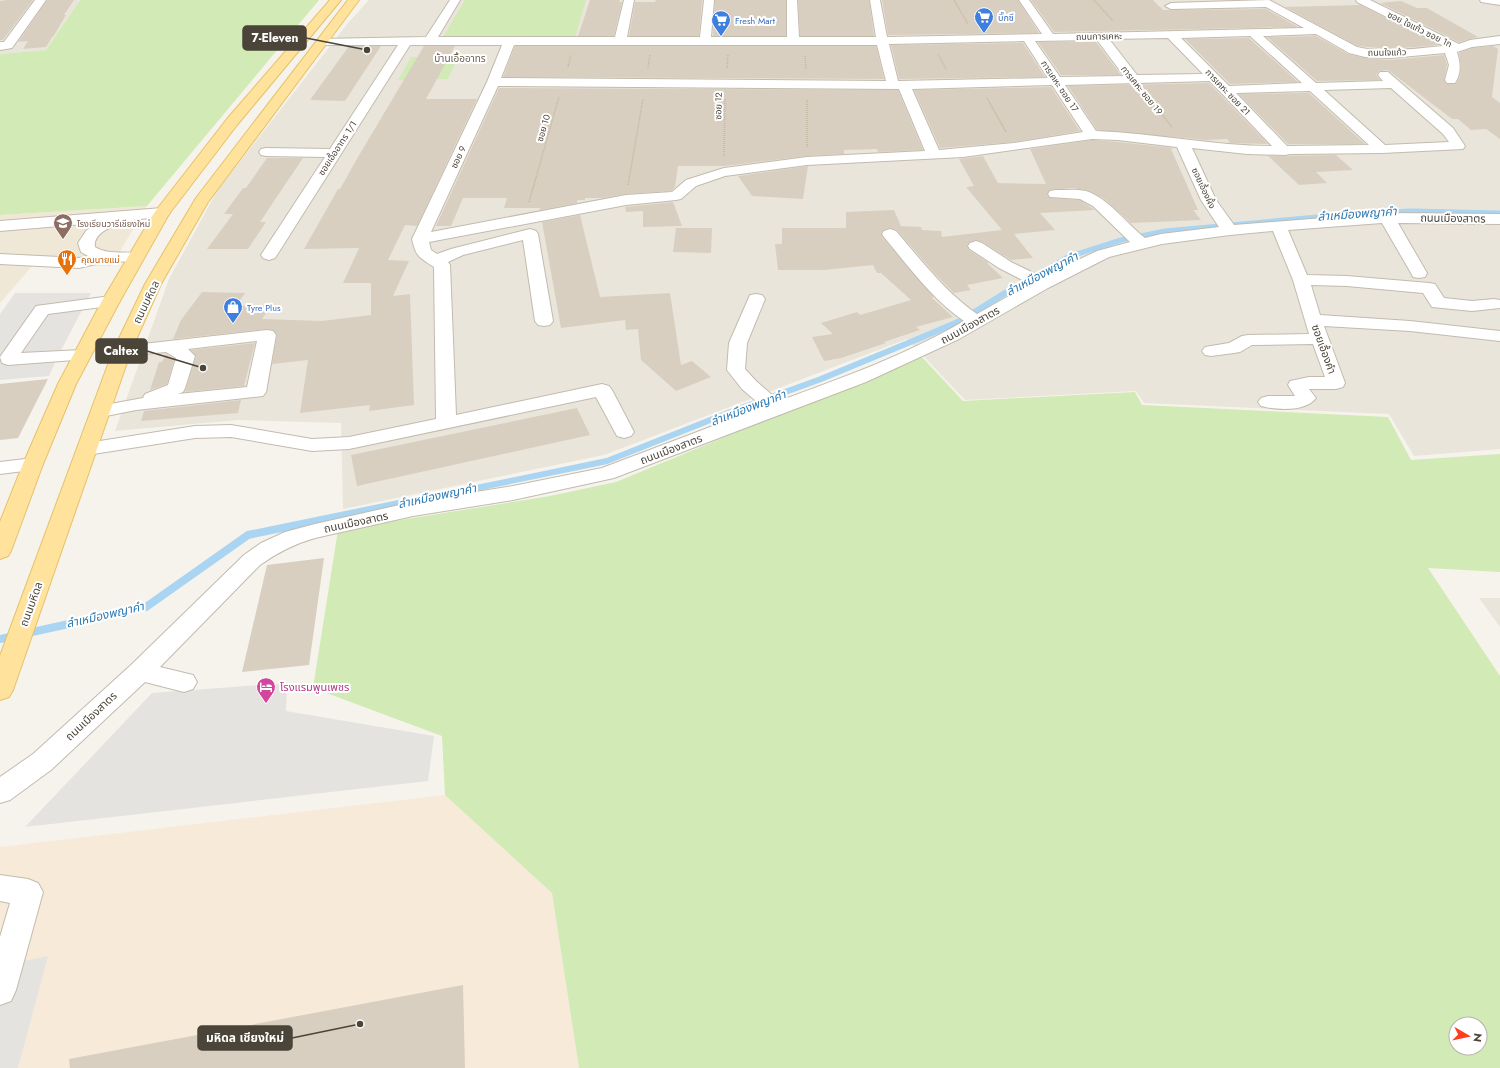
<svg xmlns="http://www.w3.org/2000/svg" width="1500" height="1068" font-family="Jost,'Noto Sans Thai',sans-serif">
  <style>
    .residential { fill: #eae5da }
    .commercial { fill: #f7ead8 }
    .education { fill: #efe8d6 }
    .green { fill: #d2eab5; fill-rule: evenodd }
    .parking { fill: #e5e3e0 }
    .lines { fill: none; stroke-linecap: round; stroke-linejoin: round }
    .stream-far2 { stroke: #a9d4f2; stroke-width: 5 }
    .stream-far1 { stroke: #a9d4f2; stroke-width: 6 }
    .stream { stroke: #a9d4f2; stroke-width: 8 }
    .building { fill: #d8cfc1 }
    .minor-casing { stroke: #c2bbae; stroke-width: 2 }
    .major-casing { stroke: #e6c16a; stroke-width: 2 }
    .path { stroke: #c4b79f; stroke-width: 1.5; stroke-dasharray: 1 1; stroke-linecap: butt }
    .minor { fill: #fff; fill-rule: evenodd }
    .major { fill: #ffe39c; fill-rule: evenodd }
    .labels { text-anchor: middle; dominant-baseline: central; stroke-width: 4; stroke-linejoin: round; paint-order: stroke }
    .far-shop-label { font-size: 9px; fill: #366cbe; stroke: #fff; text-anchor: start }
    .far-street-label { font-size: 9px; fill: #4b4439; stroke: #fff }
    .far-education-label { font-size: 9px; fill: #785e54; stroke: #fff; text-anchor: start }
    .far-food-label { font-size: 9px; fill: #c56008; stroke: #fff; text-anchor: start }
    .far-neighbourhood-label { font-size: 10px; fill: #6e6250; stroke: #fff }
    .street-label { font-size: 11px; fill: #4b4439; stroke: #fff }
    .hotel-label { font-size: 11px; fill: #b23c85; stroke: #fff; text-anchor: start }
    .water-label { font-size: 12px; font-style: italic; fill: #2e7ab2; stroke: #fff }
    .leader { fill: none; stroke: #4b4439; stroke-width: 1.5 }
    .callout-dot { fill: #4b4439; stroke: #fff; stroke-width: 1.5 }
    .callout { fill: #4b4439; stroke: #4b4439; stroke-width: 1.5 }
    .callout-label { font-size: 12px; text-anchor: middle; font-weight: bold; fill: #fff }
  </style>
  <rect width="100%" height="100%" fill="#f6f3ec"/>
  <path class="residential" d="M0,0h80l-34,50 -46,4z
    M369,0h1131v449l-86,7 -25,-42 -245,-11 -8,-12 -171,9 -58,-61 -303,116 -261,54 -2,-86 -103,-3 -123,11 54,-152 48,-88 131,-168z
    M1479,598h21v29z"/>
  <path class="commercial" d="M445,795l107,98 27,175h-579v-221z"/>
  <path class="education" d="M147,206l-36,60 -78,-1 -33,38v-88z"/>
  <path class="green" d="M80,0h239l-172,206 -147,9v-161l46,-4z
    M465,0h121l-11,38 -132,-1z
    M411,57h47l-10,22 -50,1z
    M921,356l42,45 172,-9 7,13 246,12 23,43 89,-6v118l-72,-4 72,108v392h-921l-27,-175 -107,-98 -3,-59 -129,-48 25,-158 212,-34 66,-14zM1456,1024h24v24h-24z"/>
  <path class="parking" d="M15,293h76l-33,63 -9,20 -49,4v-66z
    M287,683l-1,28 148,25 -6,45 -403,46 127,-134z
    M48,956l-30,112h-18v-102z"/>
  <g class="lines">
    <path class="stream-far2" d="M1004,294l64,-37 53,-17 44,-9 196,-18 51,-2 88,2"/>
    <path class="stream-far1" d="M433,497l174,-36 126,-50 88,-32 104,-43 35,-15 45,-28"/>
    <path class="stream" d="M0,639l146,-32 102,-72 190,-39"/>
  </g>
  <path class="building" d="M7,0h26l-30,40h-3v-39z
    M47,0h27l-10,15h2l-13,22h-1l-6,10 -23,2 5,-8 -10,1z
    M590,0h30l-1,2h3l-8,34h-36z
    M656,0h46l-3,36h-70l6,-34h20z
    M715,0h71v36h-73z
    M798,0h71l5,36h-74z
    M882,0h136l21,33 -151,2z
    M1031,0h122l10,10h8l95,-1 32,18 -244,5z
    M1401,1l16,7h10l51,29 -19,5 -79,-39z
    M1358,5h2l79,40 -50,4 -31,-3 -73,-39z
    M1316,36l32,18 17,4 25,2 54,-5 3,10 -3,15 3,4h9l4,-8 1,-9 -2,-14 13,-5 21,-2 5,3 -6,48 8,6v36l-14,-10 -15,1 -13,-11h-6l-64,-49 -9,1 -3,4 4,5 -63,1 -50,-44z
    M1249,38l49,44 -68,2 -45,-45z
    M1038,42h58l25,33h-60z
    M1023,43l22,34 -146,2 -8,-34z
    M349,46h32l-36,55 -35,-1z
    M424,46h31l-29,53h51l-60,127 -12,-1 -17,35 21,1 -16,35 17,-2 4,111 -45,6 1,-6 -70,8 8,-53 -36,4 5,-29 -4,-5 -6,-1 -94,10 8,-19 21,-28 43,1 -9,13h35l-9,13 60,2 49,-6v-32h-28l16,-35 -55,1 34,-60h2l18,-32z
    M515,46h361l8,33 -381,-2z
    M1209,83l59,61 -38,-1 -3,-4 -21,1 -109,-10 -29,-44z
    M1051,87l29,44 -66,11 -74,6 -26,-58z
    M499,88l399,2 25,60 -45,2 -1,-3 -33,1v4l-37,2 -83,10h-46l-3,21 -4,4 -45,3 -23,4h-18v2h-8v3l-37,7v-2h-36l3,-10h-44l-12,28h-15z
    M1309,93l56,51h-77l-49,-50z
    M1092,140l26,2 56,6 -3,1 27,61h-5l8,10 -70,3 -28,-25 -16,-8 -16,-2 -21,2 -3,5 3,3 30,2 15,10 -55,3 15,17 -41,4 19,24 -22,2 -29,-18 -6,-2 -6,2 -3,3 2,5 20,13h-2l16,15 -36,7 4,5 -17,3 -19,-19 -38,-44 -7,-2 -6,2 -3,3 2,5 51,59 -2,1 21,19 -37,10 4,3 -36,12 2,1 -45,15 -17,3 -12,-24 21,-3 -12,-11 36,-11 3,3 51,-15 -30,-27h-4l-4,-8 -49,5h-46l-3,-26h7v-16h64v-16l48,-2 7,16 20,1 1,3 19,1 1,6 60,-7 -36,-43 8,-1 -15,-27 24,-3 15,27 48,1 -16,-35z
    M1336,155l17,15 -37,2 11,11 -28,2 -31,-29z
    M267,158h36l-43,64h6l-18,27h-41l26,-35h-9l19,-26h3z
    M808,166l-5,33 -51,-3 -14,-20z
    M673,202l9,24 -39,1v-16l-17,1 -1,-5z
    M580,215l20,82 70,-4 11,72 11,-4 19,16 -35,14 -35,-31 -3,-31 -12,1 -1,-10 -64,8 -19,-106z
    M676,228h36l-1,25 -38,-1z
    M255,343l-11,43 -59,6 11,-36 -5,-6z
    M166,354l8,5 -7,25 -17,6 9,-28h3z
    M48,379l-30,59 -18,2v-56z
    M241,400l-3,13 -97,8 3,-10z
    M577,408l13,27 -233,51 -6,-31z
    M324,558l-15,107 -67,7 25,-107z
    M463,985l2,83h-395l-1,-9z"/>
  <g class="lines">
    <defs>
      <path id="minor" d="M35,0h11l-34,48 -12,2v-8h4z
        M450,0h10l-22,37h177l9,-37h10l-7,37h73l4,-37h10l-3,37h76v-37h10l2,37h77l-6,-37h10l7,37 155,-3 -23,-34h10l24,34 251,-6 -38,-21 -95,2 -6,-3 6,-3 98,-3 88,47c28,7 59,1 87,-1l-87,-44 -1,-2h14l89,44 11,-4 30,-4v8l-28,3 -15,5c3,11 5,20 -2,31h-8l-2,-3 4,-15 -4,-12 -55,5 -25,-1 -16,-4 -33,-19 -53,2 53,47 67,-2 -5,-6 2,-3h8l65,56 12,18 -2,3 -81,4 -92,1 -5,1 -38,-1 -55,-6 24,52 18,25 153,-12 113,1v10l-102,-1 29,50 -2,4 -6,1 -6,-1 -2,-4 -29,-50 -94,7 19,45 40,1 82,7 6,1 9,14 28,3 22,-2 6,1v8l-28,3 -40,-4 -9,-14 -76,-7 -36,-1 9,30 90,6 90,10v10l-90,-10 -86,-5 21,57 -2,4 -7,2h-27l7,9c-10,14 -40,12 -55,8l-3,-4 3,-4 7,-2h27l-7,-11 2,-4 19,-4h16l-12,-33 -61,1 -12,7 -6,1 -23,3 -6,-1 -3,-4 3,-4 24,-4 13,-7 6,-1 61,-1 -16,-54 -20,-49 -43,4 -68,9 -53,13 -61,31 -89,51 -93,43 -252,96 -101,22 -100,16 -98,22c-21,6 -38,15 -55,27l-100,102 33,8 4,7 -4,7 -9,3 -39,-10 -94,88 -41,30 -10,3v-26l33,-23 98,-89 113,-110 17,-12 24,-11 30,-8 98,-22 100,-16 89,-18 161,-61 -21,-18 -15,-19 2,-27 21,-48 6,-1 6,1 3,4 -18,44 -2,26 11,12 23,20c63,-23 127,-46 185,-80 -32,-22 -55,-54 -80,-84l-2,-3 2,-3 6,-2 6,2c25,29 49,61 81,83l53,-30 -31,-16 -29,-19 -2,-3 2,-3 6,-2 6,2 29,19 31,15 55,-26 33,-9 -37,-36 -13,-7 -30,-2 -2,-3 2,-3 5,-1c10,0 22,-1 31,1 22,7 41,33 59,47l16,-4 58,-7 -18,-27 -24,-53 -59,-7 -26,-1 -129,18 -156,8 -82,11 -29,10 -15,13 -5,1 -50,5 -197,37 2,8 6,4 14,-5 79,-20 6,2 2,3 15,87 -3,4 -6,1 -6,-1 -3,-4 -12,-81 -60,15 -15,7 2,3 6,150 146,-31 7,2 3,4 22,42 -3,4 -7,2 -7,-2 -21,-39 -247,52 -37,2 -81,-14 -36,1 -108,17 -7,-2 -3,-4 3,-4 7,-2 108,-17 36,-1 81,14 37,-2 87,-18 -2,-152c-15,-10 -18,-10 -22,-28l75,-157 15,-37h-92l-133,210 -2,3 -6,2 -6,-2 -2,-3 64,-98 -59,-1 -5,-1 -2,-3 2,-3 5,-1 64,1 68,-104h-75l-4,-2 -2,-2 2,-2 107,-2zM1250,36l52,47 -73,3 -48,-48zM1168,38l35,36 -66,1 -28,-36zM1097,40l27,36 -64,1 -25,-36zM1024,41l24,37 -150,3 -9,-37zM514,45h363l9,36 -385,-3zM1210,81l62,65c-59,0 -117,-13 -176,-15l-31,-46zM1052,85l31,47 -69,11 -75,7 -27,-61zM498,86l401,3 26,62 -118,6 -83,11 -38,12 -14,12 -46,3 -195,37zM1391,88l52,46 6,8 -64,3 -61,-55zM1310,91l59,54 -82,1 -51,-53z
        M1480,0h20v5l-19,-3z
        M162,208l5,2 3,3 -3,3 -44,5 -2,2c-10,4 -28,10 -26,24 14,9 31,3 47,7l2,3 -2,3 -6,2 -28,-1 -29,7 -79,-4v-10l79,4 9,-2 -7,-4 -3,-9 8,-12 10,-8 -96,8v-10z
        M111,296l6,1 3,4 -3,4 -69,9 -27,39 61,-3 6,1 3,4 -3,4 -80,6 -6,-2 -2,-6 36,-51z
        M267,330l6,1 3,4 -10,57 -3,4 -127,14 -35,7 -7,-2 -3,-4 3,-4 49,-9 2,-4 23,-9 8,-27 -10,-6 -44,4 -6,-1 -3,-4 3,-4zM257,341l-10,46 -69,7 5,-2 2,-4 10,-32 -7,-7z
        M33,458l7,1 3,5 -3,5 -40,5v-12z
        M0,875l28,4 10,4 5,9 -27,98 -5,11 -11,4v-68l10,-34 -10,-2z"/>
      <path id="major" d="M330,0h11l-104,125 -68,89 -49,87 -44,83 -33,80 -32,87 -3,5 -8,3v-37l23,-58 35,-80 44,-83 52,-88 73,-94z
        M348,0h11l-151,202 -47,82 -30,67 -118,339 -4,7 -9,3v-44l113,-305 32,-67 51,-86z"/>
    </defs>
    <use href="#minor" class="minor-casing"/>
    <use href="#major" class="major-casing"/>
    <path class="path" d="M954,0l14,24
      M1094,0l19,21
      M938,54l8,15
      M805,56l1,13
      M568,67l3,-12
      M648,68l2,-13
      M727,68l1,-13
      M1145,93l27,34
      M987,98l19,34
      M807,100v47
      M724,156l1,-57
      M628,185l15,-86
      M529,202l30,-105"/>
    <use href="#minor" class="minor"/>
    <use href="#major" class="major"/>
  </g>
  <defs>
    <symbol id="supermarket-pin" viewBox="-11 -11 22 30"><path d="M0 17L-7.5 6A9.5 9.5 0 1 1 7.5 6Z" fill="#3f7fe0" stroke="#fff"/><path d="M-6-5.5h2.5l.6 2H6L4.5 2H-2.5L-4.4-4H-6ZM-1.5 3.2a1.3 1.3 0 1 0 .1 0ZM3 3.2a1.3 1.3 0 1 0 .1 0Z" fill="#fff"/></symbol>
    <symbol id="school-pin" viewBox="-11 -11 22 30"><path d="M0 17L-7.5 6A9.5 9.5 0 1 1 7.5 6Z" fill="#8d6e63" stroke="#fff"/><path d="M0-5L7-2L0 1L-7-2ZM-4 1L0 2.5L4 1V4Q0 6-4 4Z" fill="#fff"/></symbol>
    <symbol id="restaurant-pin" viewBox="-11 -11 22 30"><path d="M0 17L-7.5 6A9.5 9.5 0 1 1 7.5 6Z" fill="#e8710a" stroke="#fff"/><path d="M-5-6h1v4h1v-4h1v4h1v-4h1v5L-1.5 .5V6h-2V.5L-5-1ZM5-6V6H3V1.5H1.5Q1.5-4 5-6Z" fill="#fff"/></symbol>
    <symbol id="shop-pin" viewBox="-11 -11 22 30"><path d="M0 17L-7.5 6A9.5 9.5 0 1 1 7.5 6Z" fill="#3f7fe0" stroke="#fff"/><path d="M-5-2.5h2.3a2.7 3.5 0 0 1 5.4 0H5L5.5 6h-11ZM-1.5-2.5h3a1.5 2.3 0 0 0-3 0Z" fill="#fff"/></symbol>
    <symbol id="hotel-pin" viewBox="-11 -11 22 30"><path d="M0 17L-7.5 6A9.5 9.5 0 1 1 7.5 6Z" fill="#d1479c" stroke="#fff"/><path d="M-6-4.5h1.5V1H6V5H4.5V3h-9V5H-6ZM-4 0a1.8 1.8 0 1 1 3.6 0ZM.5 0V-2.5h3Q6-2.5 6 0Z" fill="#fff"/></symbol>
  </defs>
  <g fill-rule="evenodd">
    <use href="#supermarket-pin" x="973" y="6" width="22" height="30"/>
    <use href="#supermarket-pin" x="710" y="9" width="22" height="30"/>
    <use href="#school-pin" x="52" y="212" width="22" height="30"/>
    <use href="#restaurant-pin" x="56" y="248" width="22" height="30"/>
    <use href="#shop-pin" x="222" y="296" width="22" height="30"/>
    <use href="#hotel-pin" x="255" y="676" width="22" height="30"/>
  </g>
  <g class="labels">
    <g class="far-shop-label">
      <text x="998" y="17">บิ๊กซี</text>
      <text x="735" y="20">Fresh Mart</text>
      <text x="247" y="307">Tyre Plus</text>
    </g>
    <g class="far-street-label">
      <text transform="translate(1420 29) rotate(26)">ซอย ใจแก้ว ซอย 1ก</text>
      <text transform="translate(1099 36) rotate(-1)">ถนนการเคหะ</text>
      <text transform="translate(1387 52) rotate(-1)">ถนนใจแก้ว</text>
      <text transform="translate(1060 86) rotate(56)">การเคหะ ซอย 17</text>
      <text transform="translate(1142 90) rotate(51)">การเคหะ ซอย 19</text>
      <text transform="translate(1228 92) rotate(46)">การเคหะ ซอย 21</text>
      <text transform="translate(718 106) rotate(-89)">ซอย 12</text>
      <text transform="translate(543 128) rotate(-74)">ซอย 10</text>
      <text transform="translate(337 148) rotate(-57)">ซอยเอื้ออาทร 1/1</text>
      <text transform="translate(458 157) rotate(-65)">ซอย 9</text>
      <text transform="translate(1204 188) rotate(65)">ซอยเอื้องผื้ง</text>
    </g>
    <g class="far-education-label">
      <text x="77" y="223">โรงเรียนวารีเชียงใหม่</text>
    </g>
    <g class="far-food-label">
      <text x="81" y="259">คุณนายแม่</text>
    </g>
    <g class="far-neighbourhood-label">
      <text x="460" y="58">บ้านเอื้ออาทร</text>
    </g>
    <g class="street-label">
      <text transform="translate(1453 218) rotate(1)">ถนนเมืองสาตร</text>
      <text transform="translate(146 302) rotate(-64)">ถนนมหิดล</text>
      <text transform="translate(970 325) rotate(-29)">ถนนเมืองสาตร</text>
      <text transform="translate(1324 349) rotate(70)">ซอยเอื้องคำ</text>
      <text transform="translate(671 449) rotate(-21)">ถนนเมืองสาตร</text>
      <text transform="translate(356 522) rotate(-12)">ถนนเมืองสาตร</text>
      <text transform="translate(31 604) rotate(-70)">ถนนมหิดล</text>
      <text transform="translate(91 716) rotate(-43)">ถนนเมืองสาตร</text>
    </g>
    <g class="hotel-label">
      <text x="280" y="687">โรงแรมพูนเพชร</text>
    </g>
    <g class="water-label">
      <text transform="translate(1357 214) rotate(-4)">ลำเหมืองพญาคำ</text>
      <text transform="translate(1042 274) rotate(-28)">ลำเหมืองพญาคำ</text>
      <text transform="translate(748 408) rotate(-21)">ลำเหมืองพญาคำ</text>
      <text transform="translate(437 496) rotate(-12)">ลำเหมืองพญาคำ</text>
      <text transform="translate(105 615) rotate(-13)">ลำเหมืองพญาคำ</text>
    </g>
  </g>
  <path class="leader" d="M367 50L306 38M203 368L147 351M360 1024L292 1038"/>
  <g class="callout-dot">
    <circle cx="367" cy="50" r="4"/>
    <circle cx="203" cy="368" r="4"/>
    <circle cx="360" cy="1024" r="4"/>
  </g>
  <g class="callout">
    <rect x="243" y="26" width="63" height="24" rx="4"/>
    <rect x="96" y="339" width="51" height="24" rx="4"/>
    <rect x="198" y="1026" width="94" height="24" rx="4"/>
  </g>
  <g class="callout-label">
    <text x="275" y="42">7-Eleven</text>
    <text x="121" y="355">Caltex</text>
    <text x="245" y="1042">มหิดล เชียงใหม่</text>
  </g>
  <g transform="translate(1468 1036) rotate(99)"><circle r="19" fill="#ffffff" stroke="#b7b4b0"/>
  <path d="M0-3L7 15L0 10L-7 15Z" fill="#fc3f1d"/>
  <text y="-6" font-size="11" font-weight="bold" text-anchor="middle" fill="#4b4439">N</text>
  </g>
</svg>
